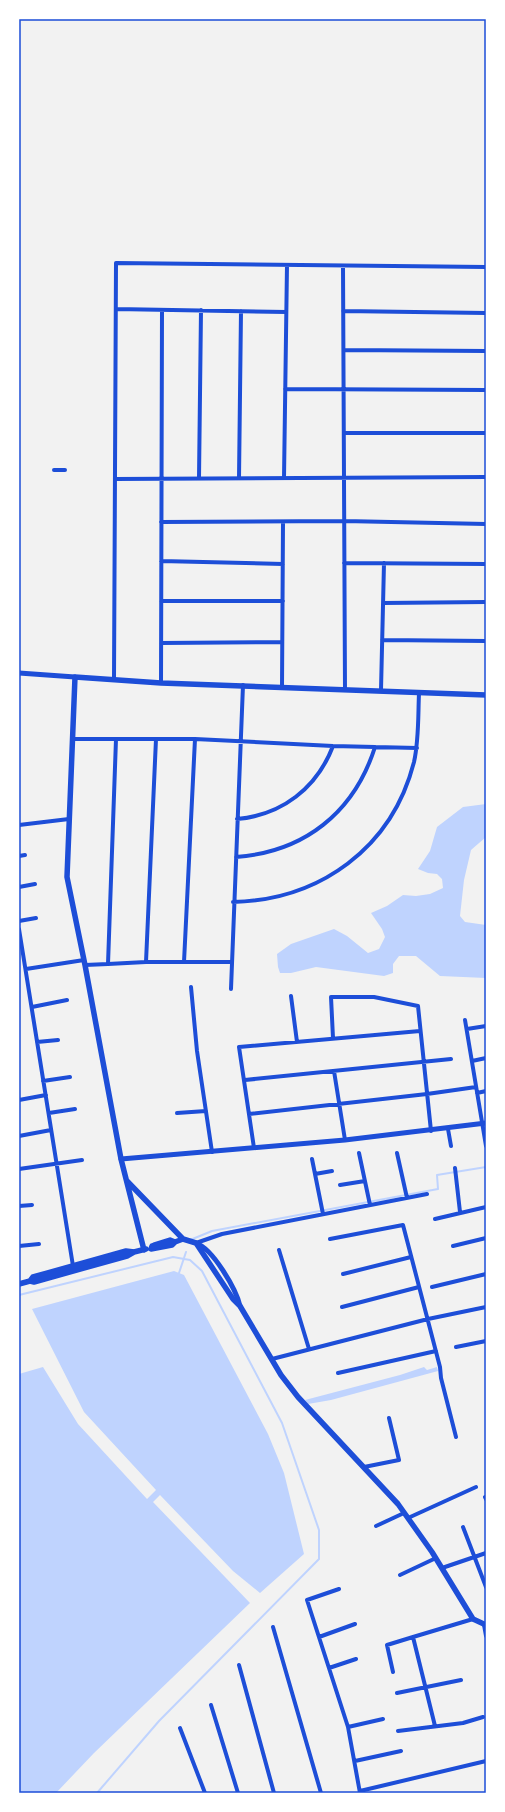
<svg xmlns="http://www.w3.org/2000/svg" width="505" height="1812" font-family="'IBM Plex Sans',sans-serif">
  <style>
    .water { fill: #bfd3fe }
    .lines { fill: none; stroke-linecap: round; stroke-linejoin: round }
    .stream { stroke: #bfd3fe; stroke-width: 2 }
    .minor { stroke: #1d4ed8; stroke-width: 4 }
    .tertiary { stroke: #1d4ed8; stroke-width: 5 }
    .secondary { stroke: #1d4ed8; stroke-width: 5.5 }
    .neatline { fill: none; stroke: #1d4ed8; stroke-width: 1.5 }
  </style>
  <rect width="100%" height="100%" fill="#f2f2f2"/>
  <path class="water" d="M486,804v33l-15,13 -7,30 -4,36 5,6 21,3v53l-46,-2 -24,-20h-17l-6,8v9l-9,3 -68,-9 -25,6h-11l-2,-6 -1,-13 14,-10 43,-15 13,7 21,17 11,-4 6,-12 -3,-8 -11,-16 16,-7 16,-11 13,1 14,-2 13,-6 -1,-9 -5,-5 -9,-1 -10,-4 12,-18 7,-24 26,-20z
    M174,1271l10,4 84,159 16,39 20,81 -44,39 -27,-22 -73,-76 -7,7 97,101 -156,150 -38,40h-37v-419l24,-7 35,57 69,75 9,-9 -72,-78 -52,-103z
    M424,1367l3,3 10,-3 1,4 -107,29 -23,4 -3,-4 95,-25z"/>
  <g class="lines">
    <path class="stream" d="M190,1240l22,-9 226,-42 -1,-14 49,-8
      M179,1273l7,-21
      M19,1295l154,-38 17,3 12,11 80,152 37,107v29l-160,162 -62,72"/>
    <path class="minor" d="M343,266l2,424
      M116,309l170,3
      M343,311l143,2
      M344,350l142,1
      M285,389l201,1
      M344,433h142
      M54,470h11
      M199,478l2,-168
      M239,478l2,-167
      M284,478l3,-213
      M115,479l371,-2
      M161,522l183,-1 142,3
      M161,561l122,3
      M344,563l142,1
      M161,601h122
      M383,603l103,-1
      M382,640l104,1
      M161,643l121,-1
      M114,679l2,-416 370,4
      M161,683l1,-373
      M282,687l1,-164
      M381,690l3,-127
      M72,739h123l138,7 84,2
      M156,739l-10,223h86
      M237,819c45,-4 80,-31 96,-73
      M19,825l50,-6
      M19,856l6,-1
      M236,857c68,-5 118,-44 139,-110
      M19,887l16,-3
      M233,902c87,-2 159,-54 181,-140 5,-22 4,-46 5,-69
      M19,921l17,-3
      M19,929l54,337
      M184,962l11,-223
      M108,964l38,-2
      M85,965l23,-1 8,-225
      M26,969l58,-9
      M191,987l6,64 15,101
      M231,989l12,-304
      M291,996l6,46
      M32,1007l35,-7
      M465,1020l21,126
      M467,1029l19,-3
      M333,1038l-2,-41h43l44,9 13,125
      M37,1042l21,-2
      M472,1061l14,-3
      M334,1071l11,69
      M245,1080l206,-21
      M43,1081l27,-4
      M477,1093l9,-2
      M19,1100l27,-5
      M49,1113l26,-4
      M177,1113l29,-2
      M249,1114l178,-20 49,-7
      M448,1129l3,17
      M19,1136l32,-6
      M254,1148l-15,-101 181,-16
      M359,1153l11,52
      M397,1153l10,45
      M312,1159l3,15
      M455,1168l5,44
      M19,1169l63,-9
      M340,1185l25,-4
      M19,1206l13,-1
      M323,1214l-8,-40 17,-3
      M435,1219l51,-12
      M330,1239l73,-14 37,142 1,11 15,59
      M196,1243l26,-9 205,-40
      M19,1246l20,-2
      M453,1246l33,-8
      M279,1250l30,99
      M343,1274l68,-17
      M432,1287l54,-13
      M342,1307l77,-20
      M456,1347l30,-6
      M272,1359l156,-40 58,-12
      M338,1373l98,-22
      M364,1467l35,-7 -10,-42
      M485,1497l1,2
      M408,1518l68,-31
      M376,1526l28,-13
      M463,1527l23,60
      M442,1568l44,-15
      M400,1575l36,-17
      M339,1589l-32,11 41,127 12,66
      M484,1625l2,11
      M273,1627l48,166
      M319,1637l36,-13
      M239,1665l35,128
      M329,1668l27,-9
      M393,1672l-6,-27 26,-8
      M397,1693l64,-13
      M211,1705l27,88
      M435,1726l-22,-89 60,-18
      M348,1727l35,-8
      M180,1728l25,65
      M398,1731l65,-8 20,-6
      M355,1761l46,-10
      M360,1791l126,-30"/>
    <path class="tertiary" d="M19,673l56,4
      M121,1159l224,-19 141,-17
      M196,1243c17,6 40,46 44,63"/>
    <path class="secondary" d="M127,1181l56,58
      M154,1245l16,-5 5,2
      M152,1246l-1,3 21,-4 3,-3 8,-3 13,4 37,56 7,7 41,69 17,22 100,107 34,48 41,67 13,6
      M144,1250l-23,-91 -36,-194 -18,-88 8,-200 86,6 325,12
      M30,1281l3,-4 93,-26 8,1 12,-3
      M19,1284l11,-3 4,1 93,-26 7,-4"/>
  </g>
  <rect width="505" height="1812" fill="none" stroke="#ffffff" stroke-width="40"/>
  <rect x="20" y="20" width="465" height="1772" class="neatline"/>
</svg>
